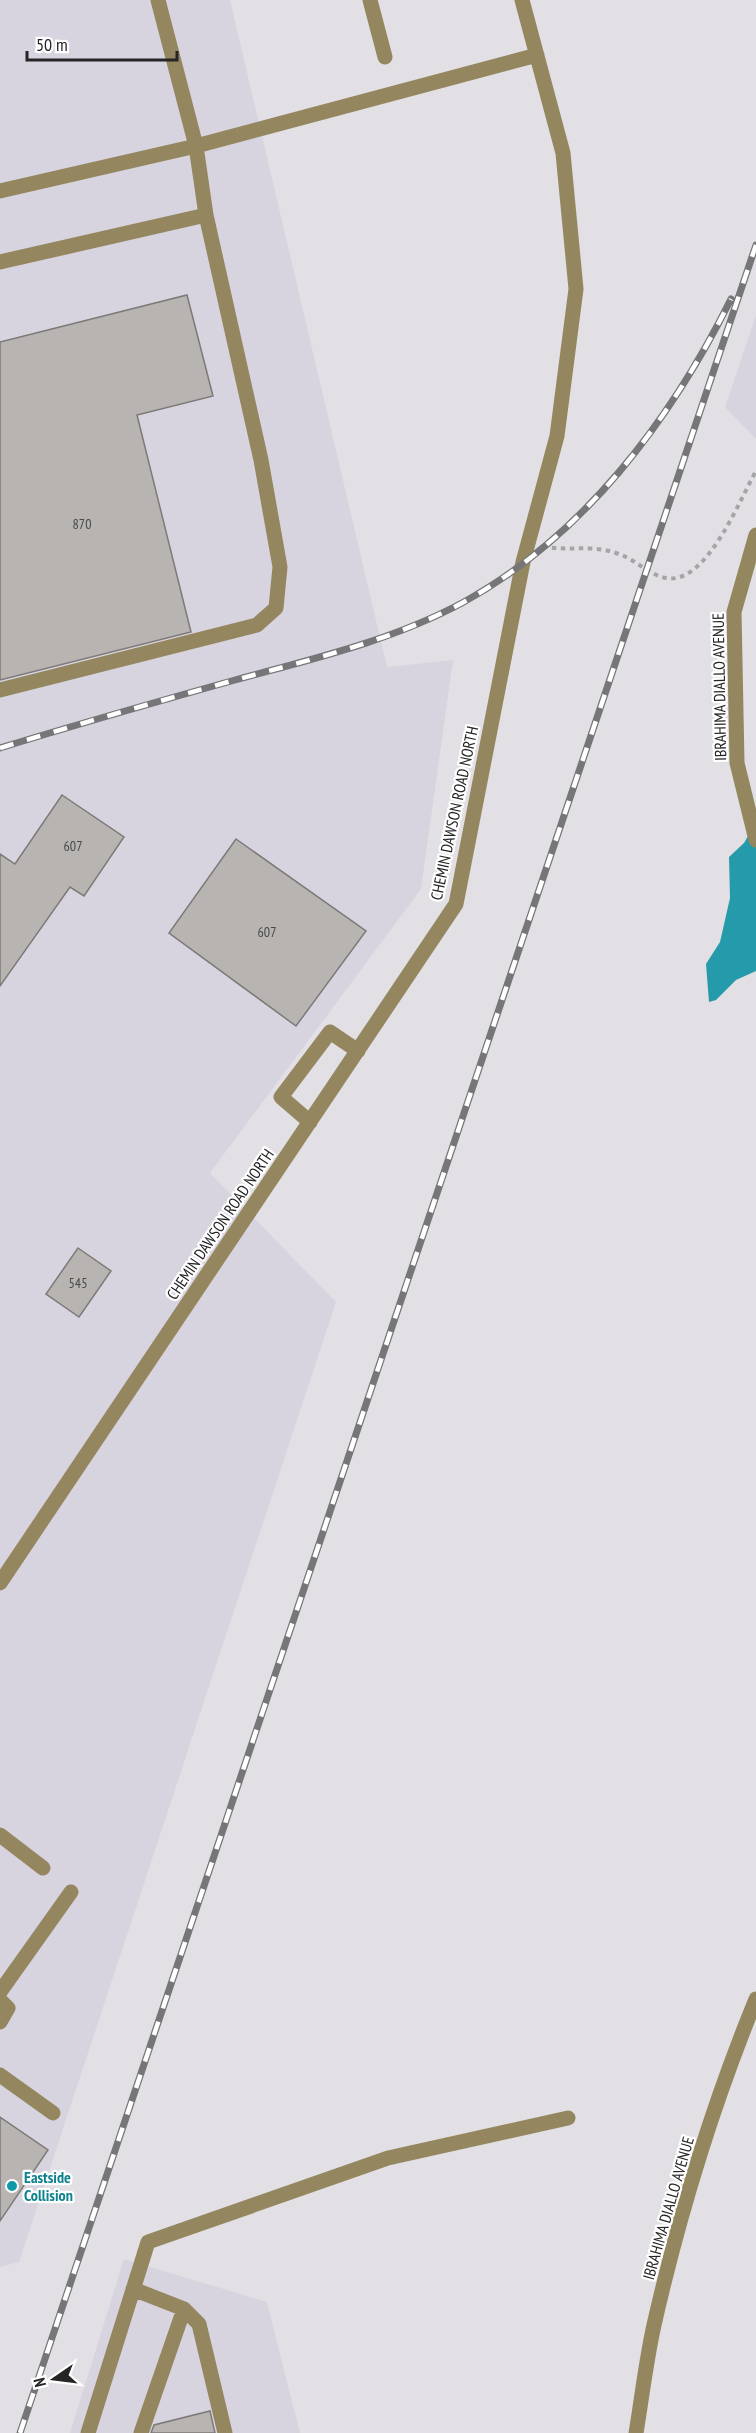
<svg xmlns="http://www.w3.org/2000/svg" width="756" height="2433" font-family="'PT Sans Narrow',sans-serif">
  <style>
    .built { fill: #d8d4df }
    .water { fill: #259aab }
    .building { fill: #b8b4b2; stroke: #7c7977; stroke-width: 1.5 }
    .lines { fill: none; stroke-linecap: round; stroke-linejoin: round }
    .path { stroke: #a5a4a7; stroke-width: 4; stroke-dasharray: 4.5 4.5; stroke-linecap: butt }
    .minor { stroke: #948760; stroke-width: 15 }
    .rail-casing { stroke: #767678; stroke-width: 7 }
    .rail { stroke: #fff; stroke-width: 4.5; stroke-dasharray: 14; stroke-linecap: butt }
    .culture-dot { fill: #0f9aa8; stroke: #fff; stroke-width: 2 }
    .labels { text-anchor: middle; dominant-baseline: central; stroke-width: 4.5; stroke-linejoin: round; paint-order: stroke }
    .number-label { font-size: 14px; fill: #4a4949 }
    .street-label { font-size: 16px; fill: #252526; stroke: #fff }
    .culture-label { font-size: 16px; font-weight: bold; fill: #0d838f; stroke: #fff; text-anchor: start }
  </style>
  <rect width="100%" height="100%" fill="#e2e0e4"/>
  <path class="built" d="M0,0h230l157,667 66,-7 -32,229 -211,284 126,129 -317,960 -19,5z
    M756,315v124l-31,-32z
    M124,2259l143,43 33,131h-230z"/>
  <path class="water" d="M756,822v149l-20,9 -20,20 -7,2 -3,-38 14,-22 10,-44 -1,-41 15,-14z"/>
  <path class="building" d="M187,295l26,101 -76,19 54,217 -191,48v-338z
    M62,795l62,42 -40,59 -14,-9 -70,99v-132l15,10z
    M236,839l130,92 -70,95 -127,-93z
    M78,1248l33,23 -32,46 -33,-23z
    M0,2117l48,33 -48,71z
    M210,2411l5,22h-64l3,-8z"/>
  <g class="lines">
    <path class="path" d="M543,546c23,6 47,-2 73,7 18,5 31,21 50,25 40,8 74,-79 90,-107"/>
    <path class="minor" d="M370,0l15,57
      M0,191l196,-45 341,-91
      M0,262l206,-47
      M756,535l-22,77 3,151 19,77
      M0,690l257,-65 19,-17 4,-41 -19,-107 -55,-245 -10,-69 -38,-146
      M310,1122l-29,-25 49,-65 28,19
      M0,1583l456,-679 67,-342 34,-126 19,-147 -13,-136 -41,-153
      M0,1835l43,33
      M0,1992l71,-100
      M0,2000l8,8 -8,14
      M0,2075l53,38
      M133,2289l51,20 15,15 26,109
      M88,2433l60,-191 240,-84 180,-40
      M141,2433l43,-124
      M636,2433c6,-36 10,-72 18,-108 25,-110 59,-221 102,-326"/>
    <defs>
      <path id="rail" d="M0,748c78,-24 156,-46 235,-68 77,-21 156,-39 227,-77 121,-66 209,-183 269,-304
        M20,2433l736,-2188"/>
    </defs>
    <use href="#rail" class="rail-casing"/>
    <use href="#rail" class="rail"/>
  </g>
  <circle class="culture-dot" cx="12" cy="2186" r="6"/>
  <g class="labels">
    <g class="number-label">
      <text x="82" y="524">870</text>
      <text x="73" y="846">607</text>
      <text x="267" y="932">607</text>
      <text x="78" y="1283">545</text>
    </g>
    <g class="street-label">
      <text transform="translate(719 687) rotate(-91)">IBRAHIMA DIALLO AVENUE</text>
      <text transform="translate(454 813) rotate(-78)">CHEMIN DAWSON ROAD NORTH</text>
      <text transform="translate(220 1224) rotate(-56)">CHEMIN DAWSON ROAD NORTH</text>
      <text transform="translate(668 2208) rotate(-74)">IBRAHIMA DIALLO AVENUE</text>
    </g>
    <g class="culture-label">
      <text x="24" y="2177">Eastside<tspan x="24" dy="18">Collision</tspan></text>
    </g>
  </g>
  <g transform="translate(54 2379) rotate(256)" stroke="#ffffff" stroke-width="4.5" paint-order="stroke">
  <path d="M0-4.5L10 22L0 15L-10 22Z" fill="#252526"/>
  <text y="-9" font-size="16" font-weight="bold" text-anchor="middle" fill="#252526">N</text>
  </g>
  <path d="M27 51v9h150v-9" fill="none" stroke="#252526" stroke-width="3"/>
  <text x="36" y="51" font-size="18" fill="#252526" stroke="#ffffff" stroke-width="4.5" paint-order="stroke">50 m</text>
</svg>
